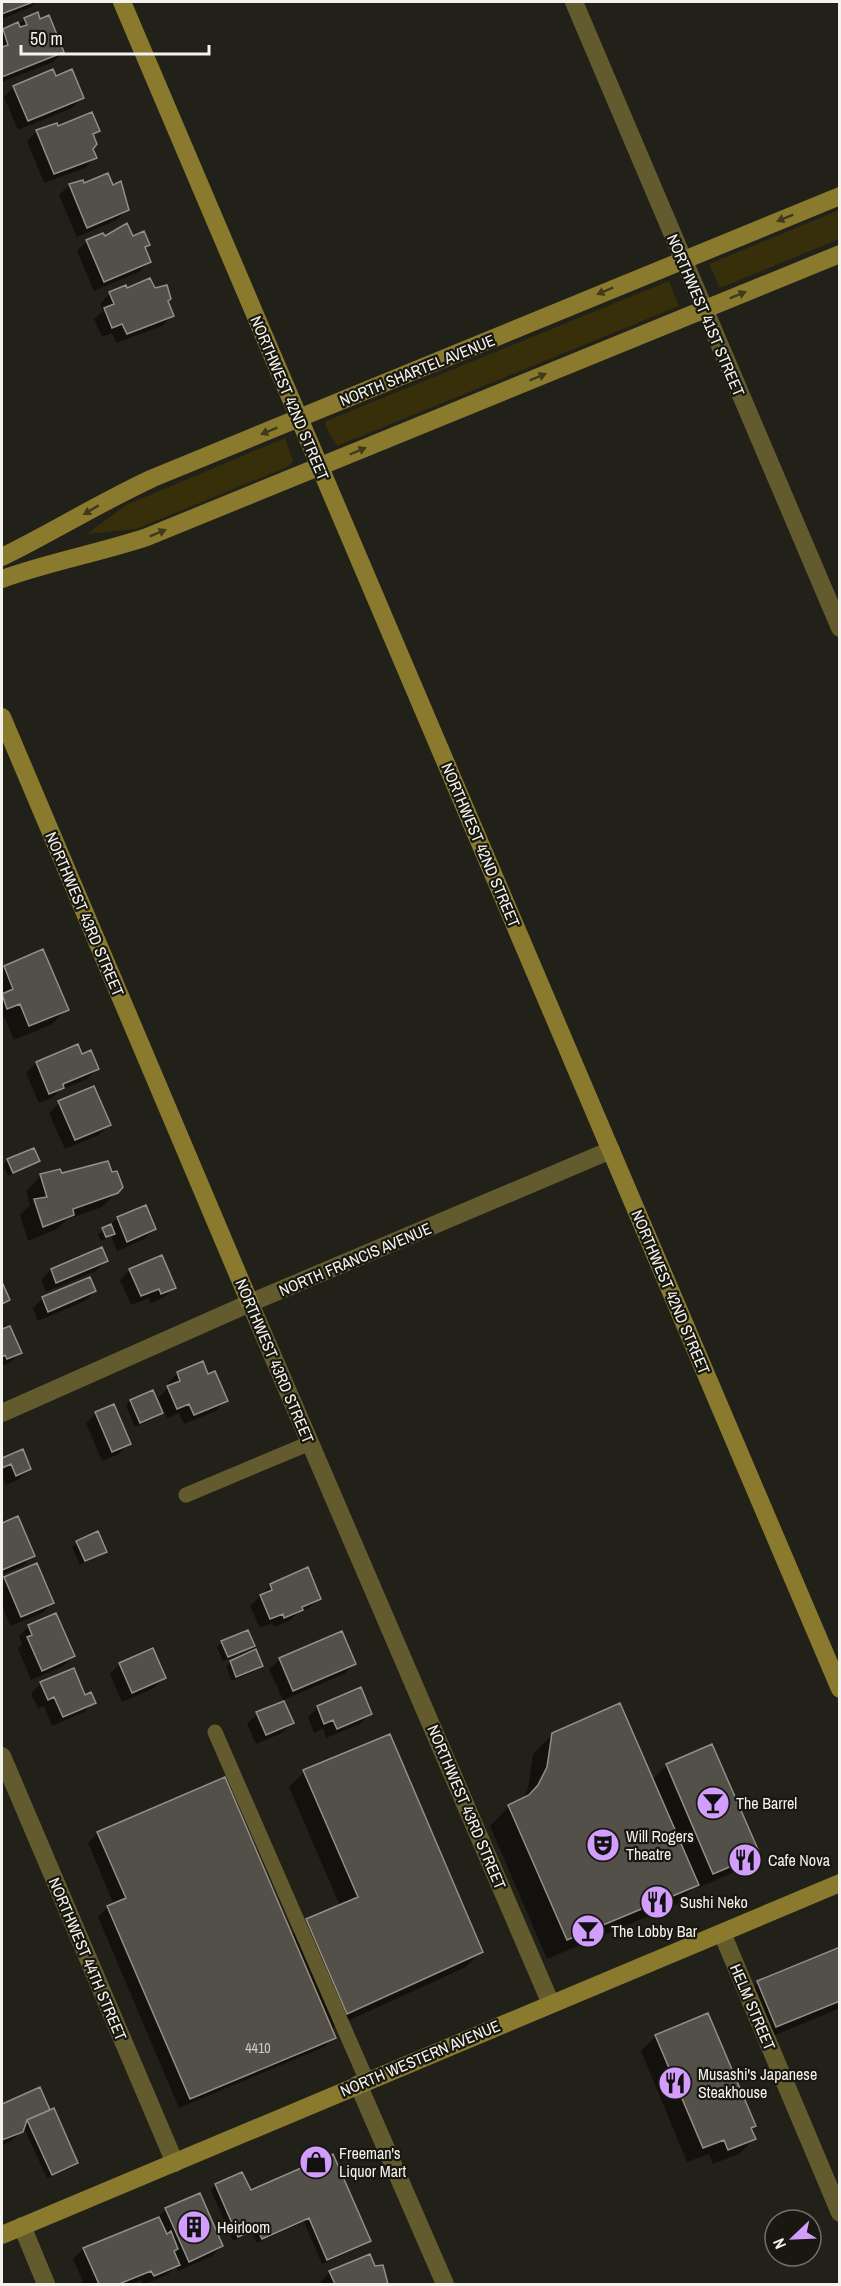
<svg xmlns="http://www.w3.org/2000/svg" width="841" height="2286" font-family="'Archivo Narrow',sans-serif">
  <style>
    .green { fill: #362f0a }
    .shadow { fill: #0007 }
    .building { fill: #525048; stroke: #918f86; stroke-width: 1.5 }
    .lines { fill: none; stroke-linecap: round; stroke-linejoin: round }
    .lane { stroke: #635a2e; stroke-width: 15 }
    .street { stroke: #635a2e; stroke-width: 18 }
    .secondary { stroke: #897a2e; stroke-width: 18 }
    .oneway { fill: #403a1a }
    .labels { text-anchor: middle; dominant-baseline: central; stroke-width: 4.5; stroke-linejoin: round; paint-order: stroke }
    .number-label { font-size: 14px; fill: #cbcac4 }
    .street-label { font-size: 16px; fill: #f3f2ed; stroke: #191810 }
    .poi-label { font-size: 16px; fill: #f3f2ed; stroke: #191810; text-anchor: start }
  </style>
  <rect width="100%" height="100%" fill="#222119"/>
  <path class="green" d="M839,210v29l-119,49 -11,-24z
    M669,281l10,25 -342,140 -12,-21 1,-4z
    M285,438l8,24 -8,6 -149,61 -49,5 39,-29z"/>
  <path class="shadow" d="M2,2h35l-6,5 -29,12z
    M25,19l15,2 23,31 -10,10 -51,20v-50l16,-6z
    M56,78l26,19 -10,11 -54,22 -14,-33 10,-10z
    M58,128l40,2 -6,6v13l3,8 -10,11 -41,15 -17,-42 10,-10z
    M82,182l1,3 44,24 -10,11 -40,17 -18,-42 10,-10z
    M104,238h28l16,6 -4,5 5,13 -10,10 -45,19 -17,-40 10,-10z
    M125,287l1,3h28l13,12 5,14 -10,10 -46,17 -4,-10 -10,4 -8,-18 9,-8 -3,-7 10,-11z
    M42,951l25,58 -15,15 -38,16 -9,-22 -3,1v-49z
    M81,1056l16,13 -10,10 -27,11 -8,8 -13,5 -13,-30 10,-10z
    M59,1103l50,22 -10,10 -34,14 -16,-36z
    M8,1160l30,1 -4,4 -26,11 -5,-11z
    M61,1174l56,18 -15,15 -36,13 -9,9 -29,12 -8,-26 10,-10 -4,-14 15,-15z
    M118,1218l36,11 -10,10 -27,12 -6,-15 -10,5 -3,-7z
    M101,1249l5,12 -10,10 -50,21 -5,-12 10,-10z
    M130,1270l45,17 -11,10 -13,6 -2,-5 -18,7 -11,-25z
    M95,1291l-10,10 -47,20 -5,-13 10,-10z
    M9,1328l11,25 -10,10 -8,3v-35z
    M178,1373l30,3 18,24 -10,11 -32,13 -5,-11 -12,5 -9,-20 11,-11 -1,-4z
    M130,1401l31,12 -5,5 -21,9 -9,-21z
    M96,1413l33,30 -10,11 -17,7 -16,-38z
    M22,1451l8,18 -11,10 -13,6 -4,-10v-15z
    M17,1518l16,37 -10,11 -21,8v-49z
    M77,1542l28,10 -5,4 -20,9 -8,-18z
    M36,1565l16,38 -10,10 -32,13 -8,-21v-24z
    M271,1585l48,13 -10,10 -11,5 -7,7 -17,7 -2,-4 -12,5 -10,-22z
    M29,1626l44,30 -10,10 -32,14 -13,-31 4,-5 -3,-8z
    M222,1642l31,3 -5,5 -25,11 -6,-14z
    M280,1659l74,5 -10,10 -61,26 -14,-31z
    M230,1662l32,3 -5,5 -25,11 -6,-14z
    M120,1664l44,14 -10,10 -32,14 -12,-28z
    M41,1683l43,14 10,5 -10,10 -32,14 -8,-20 -6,3 -7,-15z
    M318,1707l52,7 -10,10 -34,14 -3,-9 -9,4 -6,-16z
    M257,1714l35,9 -10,10 -26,11 -9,-20z
    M553,1734l99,46 15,-15 91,88 -15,15 -45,20 -2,-3 -19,19 -130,55 -57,-133 19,-20 13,-6 6,-12 5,-34z
    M390,1736l91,216 -15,15 -136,62 4,8 -10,10 -145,61 -81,-191 10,-10 6,-2 -26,-62 10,-10 193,103 16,-16 33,-14 -51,-119 15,-15z
    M840,1949v59l-79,33 -18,-43 15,-15z
    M656,2036l98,90 -4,4 4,9 -15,15 -26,10 -4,-10 -22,8 -46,-111z
    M39,2089l37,74 -5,5 -24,10 -24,-52 -1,5 -11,10 -9,4v-40z
    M241,2174l9,18 119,48 -4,5 -43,19 -18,-42 -47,21 -5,-11 -19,9 -22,-51 4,-5z
    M166,2210l56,36 -10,10 -34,15 -2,-5 -8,8 -22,10h-3l-2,-4 -10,4h-47l-11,-25 10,-10 73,-30z
    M382,2266l5,18h-66l-1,-2 10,-10z"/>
  <path class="building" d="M2,2h31l-31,12z
    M38,12l2,7 9,-4 15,37 -62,25v-30l6,-2 -5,-16 15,-7 2,5 7,-2 -3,-7z
    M53,69l3,7 16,-7 12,29 -56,23 -15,-35z
    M92,112l8,19 -7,3 4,10 -4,5 4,9 -43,16 -18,-44 21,-7 1,3z
    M108,173l5,12 8,-4 8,29 -42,18 -18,-44 14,-4 1,3z
    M127,223l6,13 11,-5 6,14 -5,2 6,15 -47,20 -18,-42 17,-7 2,3z
    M150,278l5,10 12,-3 4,14 -3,2 6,15 -47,18 -5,-10 -10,4 -8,-20 10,-4 -5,-12 17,-7 1,3z
    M43,949l26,61 -40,16 -9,-22 -13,5 -5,-15 11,-5 -9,-23z
    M78,1044l4,10 9,-4 8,19 -36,15 1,4 -15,6 -13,-32z
    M94,1086l17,39 -36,15 -17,-39z
    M34,1148l6,13 -27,12 -6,-14z
    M108,1161l4,11 5,-1 6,16 -5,6 -45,16 1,6 -31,12 -9,-28 13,-2 -7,-23 20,-5 2,4z
    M146,1205l10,24 -29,13 -10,-25z
    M111,1224l4,10 -9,3 -4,-9z
    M102,1247l6,14 -52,22 -5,-14z
    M162,1255l14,33 -15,6 -2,-5 -18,7 -12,-27z
    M90,1277l6,14 -48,21 -6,-15z
    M2,1282l8,18 -8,4z
    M10,1326l12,27 -15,6 -2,-4 -3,2v-28z
    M203,1361l5,13 7,-3 13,30 -34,14 -5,-11 -12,5 -10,-23 13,-5 -3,-9z
    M153,1390l10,23 -23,10 -10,-23z
    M114,1404l17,40 -19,8 -17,-40z
    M23,1449l8,20 -15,7 -5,-12 -9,4v-10z
    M18,1516l17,40 -33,14v-47z
    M98,1531l9,21 -22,9 -9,-20z
    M37,1563l17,40 -33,14 -17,-40z
    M308,1567l13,32 -19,8 1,3 -19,8 -1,-4 -13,5 -10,-24 12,-5 -2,-6z
    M56,1613l19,43 -33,15 -15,-34 5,-2 -4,-10z
    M248,1630l7,16 -27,11 -7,-16z
    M342,1631l14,33 -63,27 -14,-33z
    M153,1648l13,30 -34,15 -13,-30z
    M256,1649l7,17 -27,11 -6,-16z
    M74,1668l11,27 6,-3 5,11 -33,14 -9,-20 -6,3 -8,-18z
    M361,1687l11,27 -35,15 -4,-9 -9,4 -7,-18z
    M284,1701l10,22 -28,12 -10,-23z
    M620,1703l79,182 -132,55 -59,-135 21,-10 9,-10 9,-18 5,-34z
    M390,1734l93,218 -136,62 -41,-95 52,-22 -55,-127z
    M712,1744l48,110 -47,20 -47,-110z
    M225,1777l111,261 -146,61 -83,-193 19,-8 -29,-66z
    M840,1947v54l-64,26 -19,-46z
    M708,2013l48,113 -5,2 5,11 -28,11 -4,-10 -21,8 -48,-113z
    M40,2087l10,23 -23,10 -4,12 -21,8v-36z
    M54,2108l24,55 -26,12 -25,-55z
    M333,2154l38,87 -44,19 -18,-42 -47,21 -5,-10 -19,8 -23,-53 27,-12 9,18z
    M200,2193l23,53 -34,16 -24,-54z
    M159,2217l8,17 4,-3 7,18 -4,2 6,14 -26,11 -3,-5 -32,13h-20l-16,-36z
    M370,2254l5,12 8,-1 5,19h-53l-6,-13z"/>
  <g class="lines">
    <path class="lane" d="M186,1495l124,-52
      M215,1732l152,349"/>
    <path class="street" d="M574,2l266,626
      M250,1303l301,701
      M2,1413l248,-110 361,-153
      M2,1756l173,407
      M722,1933l118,280
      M358,2084l87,200
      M22,2226l24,58"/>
    <path class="secondary" d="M122,2l718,1687
      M2,557c51,-25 99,-55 151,-79l687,-282
      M2,579c47,-17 97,-26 145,-42l693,-283
      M2,717l248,586
      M2,2235l838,-352"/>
  </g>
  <defs><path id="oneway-solid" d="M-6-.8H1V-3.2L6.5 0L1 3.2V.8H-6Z" transform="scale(1.5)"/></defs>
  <g class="oneway">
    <use href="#oneway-solid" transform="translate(785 218) rotate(158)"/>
    <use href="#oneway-solid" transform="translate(605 291) rotate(157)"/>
    <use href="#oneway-solid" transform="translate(738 295) rotate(-22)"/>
    <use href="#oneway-solid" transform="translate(538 377) rotate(-22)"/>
    <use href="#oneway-solid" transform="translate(269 431) rotate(158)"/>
    <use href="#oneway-solid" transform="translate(358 451) rotate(-23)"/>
    <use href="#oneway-solid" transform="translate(91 510) rotate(149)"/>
    <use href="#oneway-solid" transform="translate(158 533) rotate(-22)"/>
  </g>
  <defs>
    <symbol id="bar-disc" viewBox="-11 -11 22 22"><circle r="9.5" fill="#d29dfd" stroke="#191810"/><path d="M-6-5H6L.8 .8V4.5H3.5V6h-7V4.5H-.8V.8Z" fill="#111"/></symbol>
    <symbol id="theatre-disc" viewBox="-11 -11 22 22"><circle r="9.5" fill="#d29dfd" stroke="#191810"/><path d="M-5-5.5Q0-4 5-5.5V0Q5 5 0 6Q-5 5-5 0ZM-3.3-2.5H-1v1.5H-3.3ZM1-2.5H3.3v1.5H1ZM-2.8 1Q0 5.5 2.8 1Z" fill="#111"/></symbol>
    <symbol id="restaurant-disc" viewBox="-11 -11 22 22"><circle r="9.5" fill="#d29dfd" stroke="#191810"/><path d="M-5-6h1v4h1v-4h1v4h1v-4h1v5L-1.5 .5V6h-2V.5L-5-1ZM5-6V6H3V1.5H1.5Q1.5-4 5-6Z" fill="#111"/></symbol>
    <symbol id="shop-disc" viewBox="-11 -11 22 22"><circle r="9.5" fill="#d29dfd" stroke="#191810"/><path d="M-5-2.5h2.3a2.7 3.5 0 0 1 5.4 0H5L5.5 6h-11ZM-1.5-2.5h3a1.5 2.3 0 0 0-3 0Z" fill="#111"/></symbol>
    <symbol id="building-disc" viewBox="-11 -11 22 22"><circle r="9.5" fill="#d29dfd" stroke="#191810"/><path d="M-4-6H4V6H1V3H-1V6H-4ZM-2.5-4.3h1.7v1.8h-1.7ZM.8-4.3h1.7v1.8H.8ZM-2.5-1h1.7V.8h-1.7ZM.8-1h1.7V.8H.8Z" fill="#111"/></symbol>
  </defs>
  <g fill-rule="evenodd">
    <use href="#bar-disc" x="694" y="1784" width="38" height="38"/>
    <use href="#theatre-disc" x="584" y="1826" width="38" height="38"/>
    <use href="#restaurant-disc" x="726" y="1841" width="38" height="38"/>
    <use href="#restaurant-disc" x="638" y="1883" width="38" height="38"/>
    <use href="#bar-disc" x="569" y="1912" width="38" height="38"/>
    <use href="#restaurant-disc" x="656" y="2064" width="38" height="38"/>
    <use href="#shop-disc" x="297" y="2143" width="38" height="38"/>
    <use href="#building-disc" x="175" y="2208" width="38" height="38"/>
  </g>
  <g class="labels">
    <g class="number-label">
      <text x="258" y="2048">4410</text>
    </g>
    <g class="street-label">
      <text transform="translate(706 315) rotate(67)">NORTHWEST 41ST STREET</text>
      <text transform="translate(417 370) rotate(-22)">NORTH SHARTEL AVENUE</text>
      <text transform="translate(290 398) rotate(67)">NORTHWEST 42ND STREET</text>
      <text transform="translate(481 845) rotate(67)">NORTHWEST 42ND STREET</text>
      <text transform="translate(85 914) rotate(67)">NORTHWEST 43RD STREET</text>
      <text transform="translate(355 1259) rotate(-23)">NORTH FRANCIS AVENUE</text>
      <text transform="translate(671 1292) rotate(67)">NORTHWEST 42ND STREET</text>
      <text transform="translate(275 1361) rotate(67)">NORTHWEST 43RD STREET</text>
      <text transform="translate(467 1807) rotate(67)">NORTHWEST 43RD STREET</text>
      <text transform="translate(88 1959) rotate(67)">NORTHWEST 44TH STREET</text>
      <text transform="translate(753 2007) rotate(67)">HELM STREET</text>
      <text transform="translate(420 2058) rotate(-23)">NORTH WESTERN AVENUE</text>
    </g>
    <g class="poi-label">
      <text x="736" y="1803">The Barrel</text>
      <text x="626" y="1836">Will Rogers<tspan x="626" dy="18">Theatre</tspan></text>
      <text x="768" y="1860">Cafe Nova</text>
      <text x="680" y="1902">Sushi Neko</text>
      <text x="611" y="1931">The Lobby Bar</text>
      <text x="698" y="2074">Musashi's Japanese<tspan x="698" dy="18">Steakhouse</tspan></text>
      <text x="339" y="2153">Freeman's<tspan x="339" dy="18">Liquor Mart</tspan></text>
      <text x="217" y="2227">Heirloom</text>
    </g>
  </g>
  <rect width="841" height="2286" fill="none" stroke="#f3f2ed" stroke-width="6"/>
  <g transform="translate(793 2238) rotate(247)"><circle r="28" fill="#191810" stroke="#706f68" stroke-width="1.5"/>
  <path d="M0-4.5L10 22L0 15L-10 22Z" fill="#d29dfd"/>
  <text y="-9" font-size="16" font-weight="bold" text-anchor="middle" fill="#f3f2ed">N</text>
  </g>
  <path d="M21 45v9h188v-9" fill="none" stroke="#f3f2ed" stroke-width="3"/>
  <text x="30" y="45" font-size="18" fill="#f3f2ed" stroke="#191810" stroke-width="4.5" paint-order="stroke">50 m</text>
</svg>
